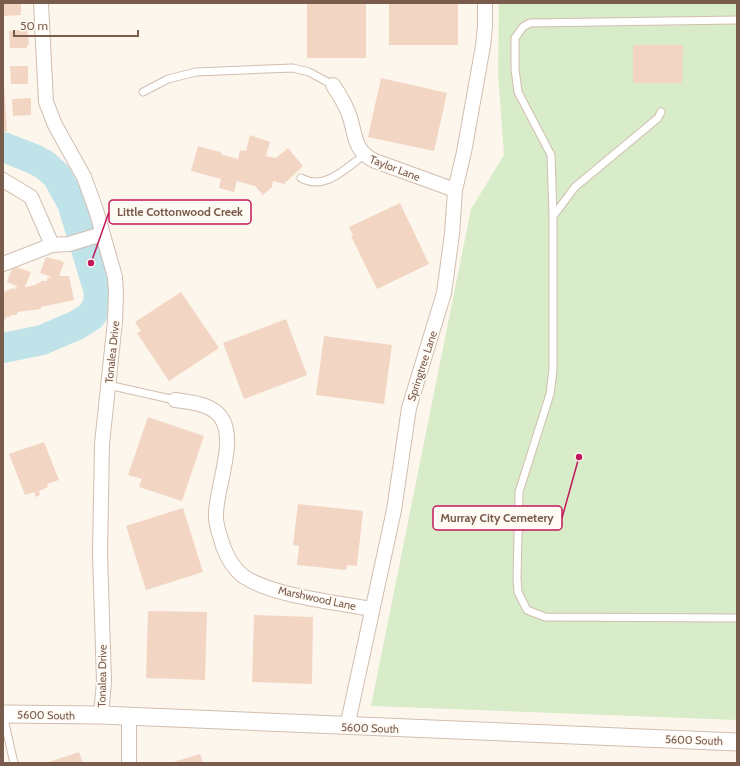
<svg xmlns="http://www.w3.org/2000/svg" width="740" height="766" font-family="Cabin,sans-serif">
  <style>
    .green { fill: #d8ecc9 }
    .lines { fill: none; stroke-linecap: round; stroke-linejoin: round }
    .river { stroke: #bfe3e8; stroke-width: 30 }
    .building { fill: #f3d5c3 }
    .service-casing { stroke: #d1beb0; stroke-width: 9 }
    .minor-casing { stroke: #d1beb0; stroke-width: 16 }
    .tertiary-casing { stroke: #d1beb0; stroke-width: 19 }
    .service { stroke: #fff; stroke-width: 7 }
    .minor { stroke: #fff; stroke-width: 14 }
    .tertiary { stroke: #fff; stroke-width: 17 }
    .labels { text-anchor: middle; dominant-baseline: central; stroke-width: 3.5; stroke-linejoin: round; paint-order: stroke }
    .street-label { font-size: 11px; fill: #7a5c4d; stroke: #fffaf3 }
    .leader { fill: none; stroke: #c2185b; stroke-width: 1.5 }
    .callout-dot { fill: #c2185b; stroke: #fffaf3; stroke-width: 1.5 }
    .callout { fill: #fffaf3; stroke: #c2185b; stroke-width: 1.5 }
    .callout-label { font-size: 12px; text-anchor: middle; font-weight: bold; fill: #7a5c4d }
  </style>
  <rect width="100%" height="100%" fill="#fdf6ec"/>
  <path class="green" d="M499,3h238v717l-366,-14 100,-497 33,-54 -6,-81z"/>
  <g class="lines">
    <path class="river" d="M3,147l31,12 11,6 12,11 15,27 27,89 -1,13 -7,11 -14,9 -35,15 -39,8"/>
  </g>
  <path class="building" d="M3,3h18v12l-18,1z
    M307,3h59v55h-59z
    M389,3h69v42h-69z
    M27,29l2,16h-2v3h-17l-1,-17z
    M633,45h50l-1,38h-49z
    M10,66h18v18h-17z
    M3,71l4,60 -4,1z
    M381,78l66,15 -13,58 -66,-14z
    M31,98v17l-18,1 -1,-17z
    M250,135l20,7 -4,14 10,2 12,-10 15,18 -19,18 -11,-3 -1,6 -9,8 -8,-9 -18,-5 -3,11 -15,-4 2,-9 -30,-8 7,-25 22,6 3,3 15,4 2,-9 6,1z
    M400,203l29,61 -52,25 -26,-53 2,-1 -4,-8z
    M46,257l16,4 2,2 -5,13h10l5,24 -33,7v2l-24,3 1,2 -9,2 1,1h-4v2l-3,1 1,-28 9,-4 2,2v-3h4l-12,-5 6,-16 18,6 -6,15 11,-2v-1l5,-2v-1h6v-3l5,-1 -12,-4z
    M181,292l38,56 -50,33 -32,-48 4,-2 -6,-9z
    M286,319l21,56 -63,24 -21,-56z
    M324,336l68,9 -8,59 -68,-9z
    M148,417l56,19 -22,65 -43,-14 3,-8 -14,-4z
    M44,442l15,38 -12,4 1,3 -9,4 1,4 -4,2 -2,-5 -9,3 -16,-41z
    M298,504l65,7 -6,55 -10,-1 -1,5 -49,-5 2,-19 -6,-1z
    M183,508l20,64 -57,18 -20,-64z
    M148,611l59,1 -2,68 -59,-2z
    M254,615l59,2 -1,67 -60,-2z
    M79,752l4,11h-37z
    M200,754l3,9h-33z"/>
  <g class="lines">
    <defs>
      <path id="service" d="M737,20l-207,3 -7,4 -8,11v31l3,23 33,63 2,61v154l-3,24 -31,98 -2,87 1,13 9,18 18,7 192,1
        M143,92l25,-13 28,-7 97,-4 16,4 24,13
        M301,178c24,13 44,-9 63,-23
        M554,215l21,-28 83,-69 3,-6
        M108,385l67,15
        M3,715l11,48"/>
      <path id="minor" d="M41,3l5,99 9,23 29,52 12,33 19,67 1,16 -1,28 -13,123 -2,109 4,129 -3,33
        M333,85c6,9 11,17 15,27 9,22 3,37 27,49l80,29
        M3,180l28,17 21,48 -49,19
        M52,245l17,-1 33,-10
        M175,400c13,2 30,3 41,12 25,20 0,74 0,102 -1,11 4,21 7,32 4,11 10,22 20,30 29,20 92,26 128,33
        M347,727l47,-217 15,-102 35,-115 8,-59 3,-44 9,-38 19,-106 2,-20v-23
        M129,763v-46"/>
      <path id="tertiary" d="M3,714l98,1 636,27"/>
    </defs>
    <use href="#service" class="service-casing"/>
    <use href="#minor" class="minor-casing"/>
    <use href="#tertiary" class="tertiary-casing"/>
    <use href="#service" class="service"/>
    <use href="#minor" class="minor"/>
    <use href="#tertiary" class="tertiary"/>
  </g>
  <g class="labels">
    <g class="street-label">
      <text transform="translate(395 168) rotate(21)">Taylor Lane</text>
      <text transform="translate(112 352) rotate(-84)">Tonalea Drive</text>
      <text transform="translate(422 366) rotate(-72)">Springtree Lane</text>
      <text transform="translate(317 598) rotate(12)">Marshwood Lane</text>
      <text transform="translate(102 676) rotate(-89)">Tonalea Drive</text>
      <text transform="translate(46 715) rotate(1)">5600 South</text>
      <text transform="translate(370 728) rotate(2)">5600 South</text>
      <text transform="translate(694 740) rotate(2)">5600 South</text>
    </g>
  </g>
  <path class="leader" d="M91 263L109 212M579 457L562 518"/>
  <g class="callout-dot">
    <circle cx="91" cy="263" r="4"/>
    <circle cx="579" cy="457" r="4"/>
  </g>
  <g class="callout">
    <rect x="109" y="200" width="142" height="24" rx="4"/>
    <rect x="433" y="506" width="129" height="24" rx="4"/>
  </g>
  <g class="callout-label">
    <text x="180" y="216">Little Cottonwood Creek</text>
    <text x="497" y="522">Murray City Cemetery</text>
  </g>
  <rect width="740" height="766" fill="none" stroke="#7a5c4d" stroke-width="8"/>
  <path d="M14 30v6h124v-6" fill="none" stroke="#7a5c4d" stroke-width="2"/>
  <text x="20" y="30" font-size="12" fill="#7a5c4d" stroke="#fffaf3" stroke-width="3" paint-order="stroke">50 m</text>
</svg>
